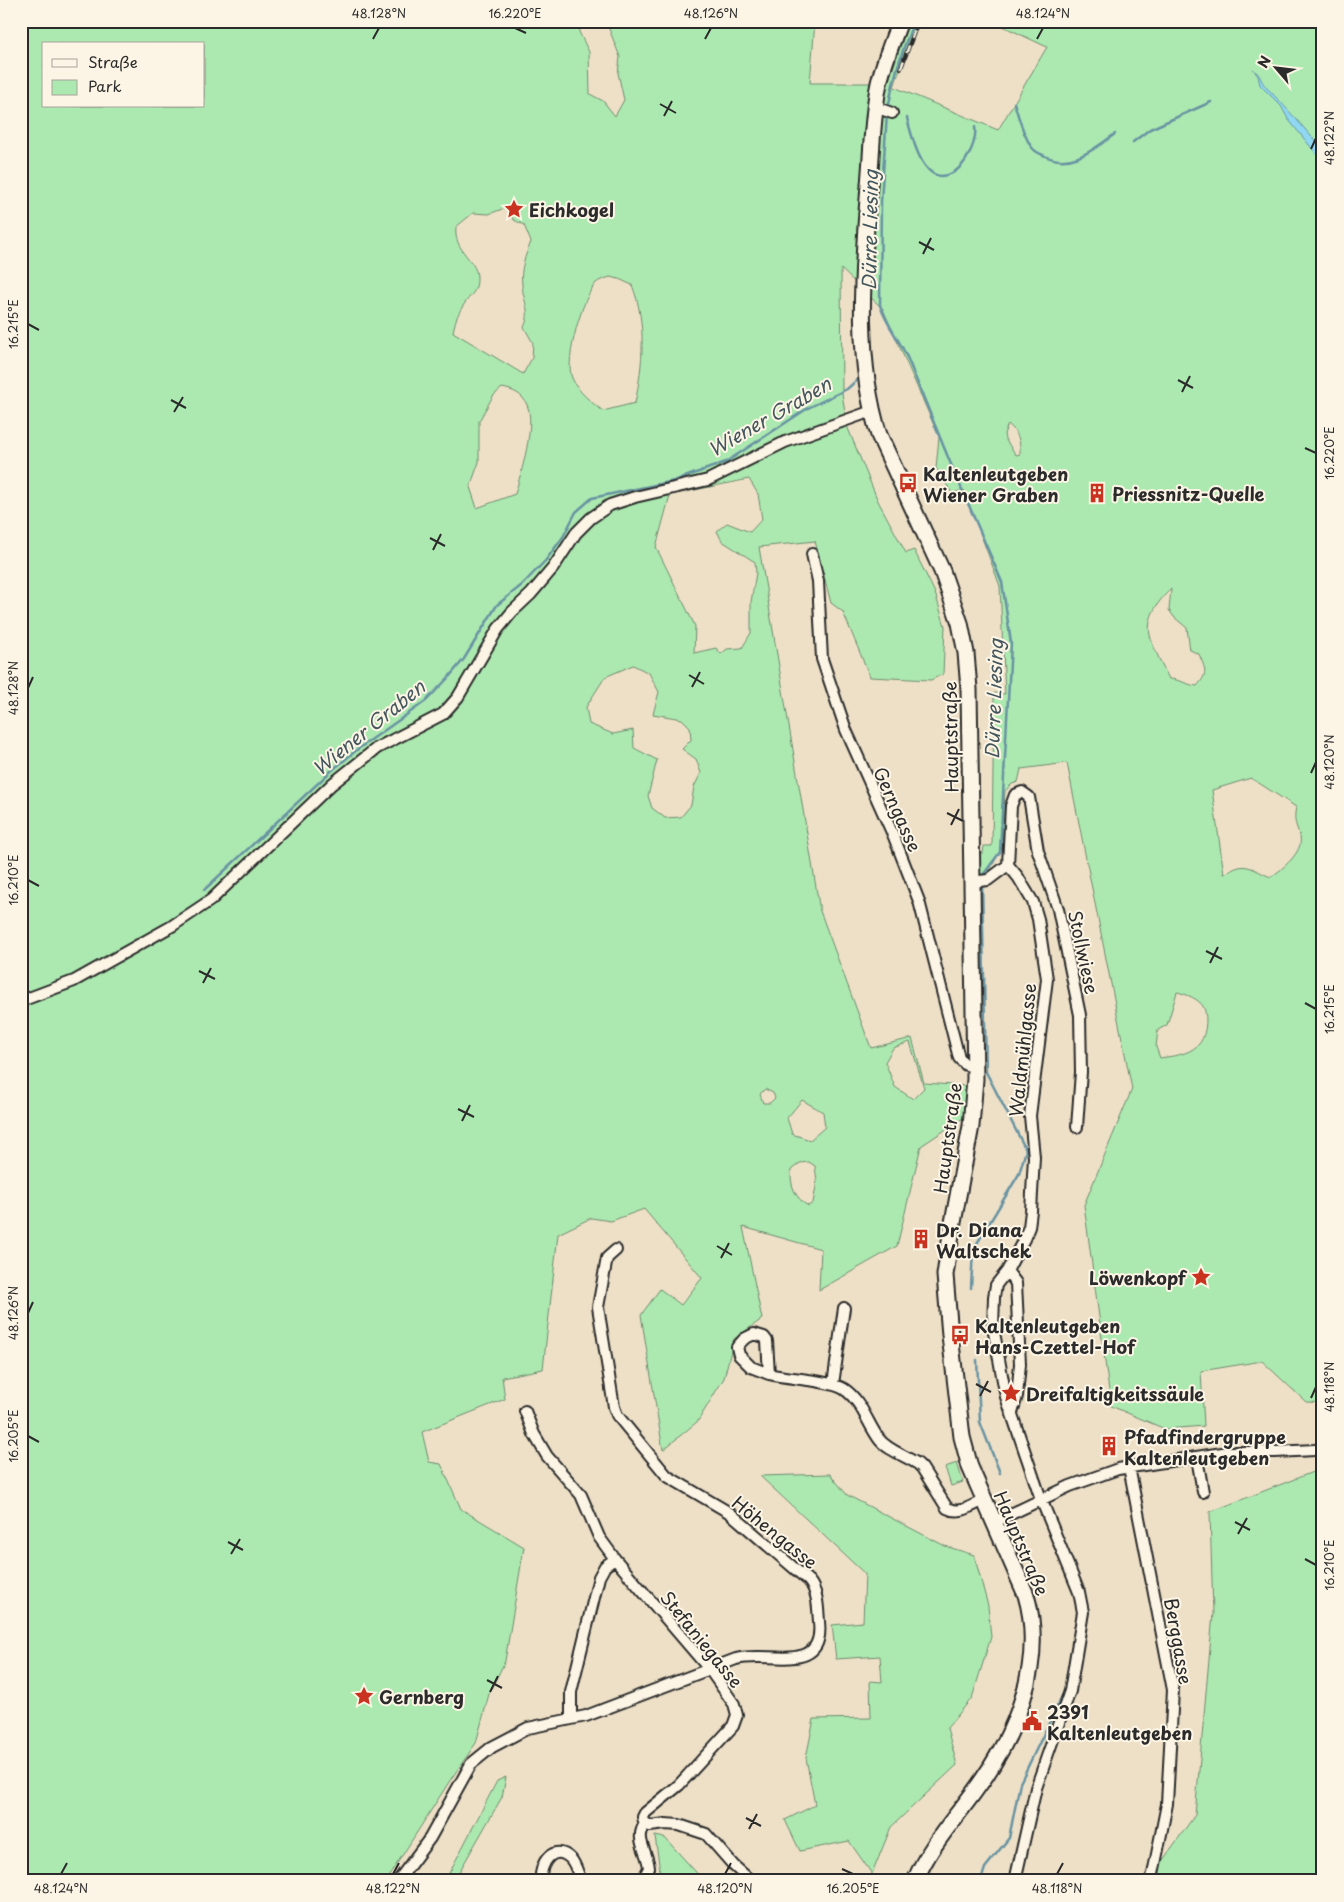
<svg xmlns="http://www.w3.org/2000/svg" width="1344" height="1902" font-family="'Playpen Sans',sans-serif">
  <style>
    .green { fill: #ace9b0; stroke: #6c8a6e; fill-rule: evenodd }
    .water { fill: #90d8f2; stroke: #6893a2 }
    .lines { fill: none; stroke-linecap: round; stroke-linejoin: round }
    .stream { stroke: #6893a2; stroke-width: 2.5 }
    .street-casing { stroke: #2b2b2b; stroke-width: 14 }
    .secondary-casing { stroke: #2b2b2b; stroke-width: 19 }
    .street { stroke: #fcf5e5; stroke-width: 10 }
    .secondary { stroke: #fcf5e5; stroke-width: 15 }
    .rail-casing { stroke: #2b2b2b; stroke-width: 4.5 }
    .rail { stroke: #fcf5e5; stroke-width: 2.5; stroke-dasharray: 8; stroke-linecap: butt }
    .ticks { fill: none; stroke: #2b2b2b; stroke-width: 2 }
    .labels { text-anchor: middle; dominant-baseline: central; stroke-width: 4; stroke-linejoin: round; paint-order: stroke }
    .poi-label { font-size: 18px; font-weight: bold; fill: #2b2b2b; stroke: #fcf5e5; text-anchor: start }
    .street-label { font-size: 18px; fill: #2b2b2b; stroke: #fcf5e5 }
    .water-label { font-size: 19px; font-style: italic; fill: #44565d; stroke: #fcf5e5 }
    .neatline { fill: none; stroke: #2b2b2b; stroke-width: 2 }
    .ticks-label { font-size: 12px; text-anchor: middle; fill: #2b2b2b }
  </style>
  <rect width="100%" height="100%" fill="#eee0c7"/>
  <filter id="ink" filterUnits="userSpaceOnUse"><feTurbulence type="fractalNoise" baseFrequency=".02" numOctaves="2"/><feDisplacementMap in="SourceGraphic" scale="10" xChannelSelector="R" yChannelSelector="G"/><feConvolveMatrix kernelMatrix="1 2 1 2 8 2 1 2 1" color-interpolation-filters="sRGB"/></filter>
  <g filter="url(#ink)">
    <path class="green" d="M21,21h562l-4,11 10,20 1,42 13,7 12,15 9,-16 -6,-27 2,-16 -14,-36h209l-5,62h64l13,3 22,-65h7l-22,66 104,43 49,-83 -55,-26h331v1382l-17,-1 -44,-41 -61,10 3,55 -39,3 -54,-23 -27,-201 48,-116 -65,-326 -46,6 -3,13 -6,2 -7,7 -3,57 -16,29 -10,1 1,-25h6l1,-7h8l2,-153 11,1 -5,-108 -36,-96 -12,3 -16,-25 3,-31 -56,-128 -42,-40 1,124 5,33 31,75 28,52 8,-3 21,43 10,33 -2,48 -12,6 -61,-3 -27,-65 -12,-9 -16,-62 -56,6 61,364 51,137 41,-10 12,45 43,3 -4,32 -42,28 -24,100 -78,44 2,-41 -78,-22 19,92 -28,20 -10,39 -26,43 -35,29 -22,-135 19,-26 21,16 21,-27 -58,-69 -33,12 -20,-3 -33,16 -15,135 -41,8 3,22 -83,33 7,30 12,2 20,45 63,38 -19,114 -16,33 -13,49 -27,39 -63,99h-365zM44,44h160v62h-160zM505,208l9,12 10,5 7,17c-6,14 -11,27 -9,43 1,16 10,27 2,42l9,16 -1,15 -9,16 -70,-42c2,-10 4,-17 10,-26 7,-12 15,-13 14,-30 -1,-16 -24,-26 -21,-49l17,-14 16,1zM610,277l9,2 13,6c15,38 11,79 3,118l-32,8c-13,-10 -24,-18 -31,-33 -8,-18 11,-82 24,-95 3,-3 9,-4 14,-6zM502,388c11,2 21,6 25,17 9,19 -6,68 -12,89l-38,14 -7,-21 9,-25v-41l14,-25zM1008,424c10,8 13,17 12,30l-4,1 -11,-16 -1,-5zM749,479l9,15 4,25 -12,13 -23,-9 -10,8 5,10 33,21 1,11 -5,29v31l-9,15 -15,1 -6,5 -5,-6 -22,5 1,-27 -39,-79 14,-52zM1171,589l-2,21 5,7 13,11 3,22 9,4c6,15 10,19 -2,32 -10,-1 -18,-7 -28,-7 -5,-11 -17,-33 -19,-44 -4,-18 9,-35 21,-46zM633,665l16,8 10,19 -6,22 29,5 8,8 1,13 -9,9 14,10 5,14 -7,14 -3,18 -10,12 -16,1 -13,-10 -4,-12 9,-36 -23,-12 -1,-18 -20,4 -24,-10 -3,-17 19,-30zM1251,778l45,29c-3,14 0,17 4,30 4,15 -19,33 -29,40 -10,-3 -21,-13 -32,-10 -5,1 -10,5 -15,7l-12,-84zM1177,992c9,2 23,7 27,16 4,10 2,31 -7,38 -10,9 -24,10 -37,12l-4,-11 2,-17 9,-5zM910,1042l14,46 -11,11 -18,-12 -10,-25 8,-14zM765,1089l8,4 2,5 -5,5h-7l-3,-9zM802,1100l21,12 2,15 -15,13 -18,-6 -5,-16zM809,1162l6,4 2,15 -4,22 -5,3c-13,-8 -18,-21 -17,-36l9,-7z
      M957,1463l6,19 -12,4 -6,-19z
      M1323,1468v413h-175l47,-66 18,-201 -3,-102z
      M830,1474l17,21 98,51 29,9 14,51 3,31 -19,61 -25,30 10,37 -66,62 -19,47 -23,-33 -49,10 -15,-31 30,-15 -9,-47 8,-39 57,-1 -1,-37 12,1 -2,-26 -44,3 -4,-34 31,-3 2,-48 -105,-98z
      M506,1777l-4,20 -48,84h-9l52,-100z
      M655,1836l10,2 39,43h-47l4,-3z"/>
    <path class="water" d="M1253,69c10,8 6,11 14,19 20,20 38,41 56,62v12l-35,-43 -7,-13 -21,-21 -2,-9z"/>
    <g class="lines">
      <path class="stream" d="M1014,103c5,14 8,30 17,43 2,4 7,7 12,9 27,15 50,-5 72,-21
        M888,109c5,-31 14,-59 26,-88
        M887,114l-6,87 -1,104c6,19 19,34 27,52l43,105 52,120 9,61 -11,209 -17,23 -1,3
        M907,118c4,15 12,51 29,57 23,7 42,-29 39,-48
        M1133,142l17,-13 61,-27
        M204,890l126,-118 28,-23 68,-48 23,-24 15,-18 33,-54 25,-20 24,-25 17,-23 13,-25 16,-14 82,-17 52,-19 82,-54 39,-19 11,-10
        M971,1288l2,-38 46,-76 7,-24 -40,-78 -4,-189
        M977,1360l3,62 20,51
        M981,1881l4,-13 24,-30 11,-55 45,-93"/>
      <defs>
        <path id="street" d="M875,107l17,6
          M812,554l6,27 4,78 24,71 48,107 25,64 40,157 7,7 9,1
          M971,882l17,-2 20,-15
          M21,1001l53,-20 98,-55 39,-26 121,-116 45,-36 66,-34 15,-17 40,-68 14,-17 19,-18 22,-26 23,-35 15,-15 19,-13 25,-8 73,-17 77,-38 87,-31
          M1007,1271l9,12 4,81 -3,32 -5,17
          M769,1374l-18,-7 -12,-12 -2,-8 7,-8 10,-5 10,3 3,4 2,33c19,5 61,6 75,15 18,12 23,34 35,50 8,11 27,17 39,25l4,4 25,40c13,7 24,-2 37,-8
          M833,1384l11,-76
          M525,1411l9,23 13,22 34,39 18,42 16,22 95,111 24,34 3,11 -4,11 -54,59 -34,28 -2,4 1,5 6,4 15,-2 14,1 27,9 28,32 17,15
          M1197,1458l6,34
          M1129,1467l44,223 -6,114 -14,70 -3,7
          M994,1522l76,-36 48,-17 111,-17h46l40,-2 8,-2
          M571,1719v-27l28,-115 6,-11 10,-7
          M398,1881l32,-43 41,-74 21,-17 36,-19 58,-12 150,-57c32,-9 89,17 83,-37 -1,-14 -1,-30 -10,-41l-79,-68 -63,-37 -50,-61 -3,-8 -16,-100 9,-49 9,-8
          M541,1881c-2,-18 13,-39 30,-22 5,6 7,15 10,22
          M642,1881l7,-13c-1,-16 -15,-29 -4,-44
          M1015,1881l21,-93 34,-97 13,-79 -4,-20 -38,-93 -35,-102 -13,-70 1,-30 2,-12 11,-14 17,-32 5,-12 2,-16 3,-54 -4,-41 17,-137 -9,-60 -5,-17 -15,-25 -10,-12 3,-59 4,-11 7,-3 7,5 9,54 20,58 22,106 1,57 -4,55"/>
        <path id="secondary" d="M900,21c-8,21 -16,41 -21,62 -7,33 -7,68 -10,102 -6,83 -15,170 10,250l63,136 18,52 6,30 3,36 6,390 -4,47 -19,102 -7,47 5,60 12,102 8,30 56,128c20,68 -11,142 -52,197 -21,29 -45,55 -59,89"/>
      </defs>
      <use href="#street" class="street-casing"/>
      <use href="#secondary" class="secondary-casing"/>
      <use href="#street" class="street"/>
      <use href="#secondary" class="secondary"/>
      <defs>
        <path id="rail" d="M901,68l17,-47"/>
      </defs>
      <use href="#rail" class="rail-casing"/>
      <use href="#rail" class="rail"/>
    </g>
  </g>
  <path class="ticks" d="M515,28l11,5M373,39l6,-11M705,39l6,-11M1037,39l6,-11M660,104l16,9M664,116l8,-15M1311,149l5,-11M919,242l15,8M923,254l8,-16M28,324l11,6M1178,380l15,8M1182,392l8,-16M171,400l15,8M174,412l9,-15M1305,448l11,5M430,538l15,8M433,550l8,-16M689,675l15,9M692,687l8,-15M28,688l5,-11M1311,773l5,-11M947,813l16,8M951,825l8,-16M28,880l11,6M1206,951l16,8M1210,963l8,-16M199,971l16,8M203,983l8,-15M1305,1003l11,6M458,1109l16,8M462,1121l8,-16M717,1246l15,9M721,1258l8,-15M28,1313l5,-11M976,1384l15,8M980,1396l8,-15M1311,1398l5,-11M28,1436l11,6M1235,1522l15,8M1238,1534l9,-16M228,1542l15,8M231,1554l9,-15M1305,1559l11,6M487,1680l15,8M490,1692l8,-16M746,1818l15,8M749,1829l8,-15M842,1869l11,5M61,1874l6,-11M393,1874l6,-11M725,1874l6,-11M1057,1874l6,-11"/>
  <defs>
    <symbol id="sight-bare" viewBox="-9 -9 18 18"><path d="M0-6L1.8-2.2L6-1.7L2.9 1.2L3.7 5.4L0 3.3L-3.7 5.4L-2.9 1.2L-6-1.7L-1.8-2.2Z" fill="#c8321e" stroke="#fcf5e5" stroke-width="2.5" paint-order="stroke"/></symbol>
    <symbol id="bus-bare" viewBox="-9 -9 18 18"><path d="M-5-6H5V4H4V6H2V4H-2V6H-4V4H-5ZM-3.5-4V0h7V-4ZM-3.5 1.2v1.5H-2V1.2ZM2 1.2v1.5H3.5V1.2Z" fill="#c8321e" stroke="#fcf5e5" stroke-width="2.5" paint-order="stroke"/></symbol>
    <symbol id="building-bare" viewBox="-9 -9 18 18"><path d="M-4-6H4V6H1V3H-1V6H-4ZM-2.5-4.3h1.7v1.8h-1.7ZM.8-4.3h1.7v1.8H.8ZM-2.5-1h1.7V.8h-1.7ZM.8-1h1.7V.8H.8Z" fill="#c8321e" stroke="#fcf5e5" stroke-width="2.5" paint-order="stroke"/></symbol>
    <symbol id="civic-bare" viewBox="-9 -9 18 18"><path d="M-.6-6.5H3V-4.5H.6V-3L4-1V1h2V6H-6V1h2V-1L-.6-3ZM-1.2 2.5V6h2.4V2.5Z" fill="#c8321e" stroke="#fcf5e5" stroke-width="2.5" paint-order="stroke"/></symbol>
  </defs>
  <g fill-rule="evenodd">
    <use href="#sight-bare" x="500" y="195" width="28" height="28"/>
    <use href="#bus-bare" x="894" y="469" width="28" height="28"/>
    <use href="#building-bare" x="1083" y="479" width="28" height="28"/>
    <use href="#building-bare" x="907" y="1225" width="28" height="28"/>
    <use href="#sight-bare" x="1187" y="1263" width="28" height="28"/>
    <use href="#bus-bare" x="946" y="1321" width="28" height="28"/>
    <use href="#sight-bare" x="997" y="1379" width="28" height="28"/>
    <use href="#building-bare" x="1095" y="1432" width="28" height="28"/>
    <use href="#sight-bare" x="350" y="1682" width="28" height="28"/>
    <use href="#civic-bare" x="1018" y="1707" width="28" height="28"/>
  </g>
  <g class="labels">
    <g class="poi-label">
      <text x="529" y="209">Eichkogel</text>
      <text x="923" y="473">Kaltenleutgeben<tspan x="923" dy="21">Wiener Graben</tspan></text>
      <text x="1112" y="493">Priessnitz-Quelle</text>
      <text x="936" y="1229">Dr. Diana<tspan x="936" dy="21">Waltschek</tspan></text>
      <text x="1186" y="1277" text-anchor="end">Löwenkopf</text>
      <text x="975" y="1325">Kaltenleutgeben<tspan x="975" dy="21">Hans-Czettel-Hof</tspan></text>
      <text x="1026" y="1393">Dreifaltigkeitssäule</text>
      <text x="1124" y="1436">Pfadfindergruppe<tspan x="1124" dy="21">Kaltenleutgeben</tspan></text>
      <text x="379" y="1696">Gernberg</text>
      <text x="1047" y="1711">2391<tspan x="1047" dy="21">Kaltenleutgeben</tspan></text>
    </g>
    <g class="street-label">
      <text transform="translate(950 737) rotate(-91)">Hauptstraße</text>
      <text transform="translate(898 809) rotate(66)">Gerngasse</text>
      <text transform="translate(1084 952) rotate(78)">Stollwiese</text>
      <text transform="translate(1022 1050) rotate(-84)">Waldmühlgasse</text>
      <text transform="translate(947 1138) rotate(-82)">Hauptstraße</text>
      <text transform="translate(775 1532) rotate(39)">Höhengasse</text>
      <text transform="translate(1022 1543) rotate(67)">Hauptstraße</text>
      <text transform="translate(702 1639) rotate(51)">Stefaniegasse</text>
      <text transform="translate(1179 1641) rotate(80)">Berggasse</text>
    </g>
    <g class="water-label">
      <text transform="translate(869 230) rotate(-89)">Dürre Liesing</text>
      <text transform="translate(769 416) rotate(-30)">Wiener Graben</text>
      <text transform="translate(993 699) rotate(-88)">Dürre Liesing</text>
      <text transform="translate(368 727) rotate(-39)">Wiener Graben</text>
    </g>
  </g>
  <rect width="1344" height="1902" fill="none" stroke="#fcf5e5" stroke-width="55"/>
  <rect x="42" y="42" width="162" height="65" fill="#fcf5e5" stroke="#a8a49b"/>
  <rect x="52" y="59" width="25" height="8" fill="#fcf5e5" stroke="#a8a49b"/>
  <text x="88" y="68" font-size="15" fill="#2b2b2b">Straße</text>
  <rect x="52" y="80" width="25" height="15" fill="#ace9b0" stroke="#a8a49b"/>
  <text x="88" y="92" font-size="15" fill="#2b2b2b">Park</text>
  <g transform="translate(1276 68) rotate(298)" stroke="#fcf5e5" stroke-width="4" paint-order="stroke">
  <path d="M0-4L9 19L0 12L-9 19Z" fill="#2b2b2b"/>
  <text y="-8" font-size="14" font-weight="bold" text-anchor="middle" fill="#2b2b2b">N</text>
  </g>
  <rect x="28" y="28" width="1288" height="1846" class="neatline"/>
  <g class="ticks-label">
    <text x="379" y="18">48.128°N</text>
    <text x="515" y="18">16.220°E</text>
    <text x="711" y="18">48.126°N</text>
    <text x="1043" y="18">48.124°N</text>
    <text transform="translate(1330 138) rotate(-90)" y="4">48.122°N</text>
    <text transform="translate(14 324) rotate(-90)" y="4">16.215°E</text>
    <text transform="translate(1330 453) rotate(-90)" y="4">16.220°E</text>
    <text transform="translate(14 688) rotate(-90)" y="4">48.128°N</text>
    <text transform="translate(1330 762) rotate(-90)" y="4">48.120°N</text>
    <text transform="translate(14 880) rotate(-90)" y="4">16.210°E</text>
    <text transform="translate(1330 1009) rotate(-90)" y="4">16.215°E</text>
    <text transform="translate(14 1313) rotate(-90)" y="4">48.126°N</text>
    <text transform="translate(1330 1387) rotate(-90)" y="4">48.118°N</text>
    <text transform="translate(14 1436) rotate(-90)" y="4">16.205°E</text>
    <text transform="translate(1330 1565) rotate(-90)" y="4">16.210°E</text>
    <text x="61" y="1893">48.124°N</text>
    <text x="393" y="1893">48.122°N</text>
    <text x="725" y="1893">48.120°N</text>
    <text x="853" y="1893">16.205°E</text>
    <text x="1057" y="1893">48.118°N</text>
  </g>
</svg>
